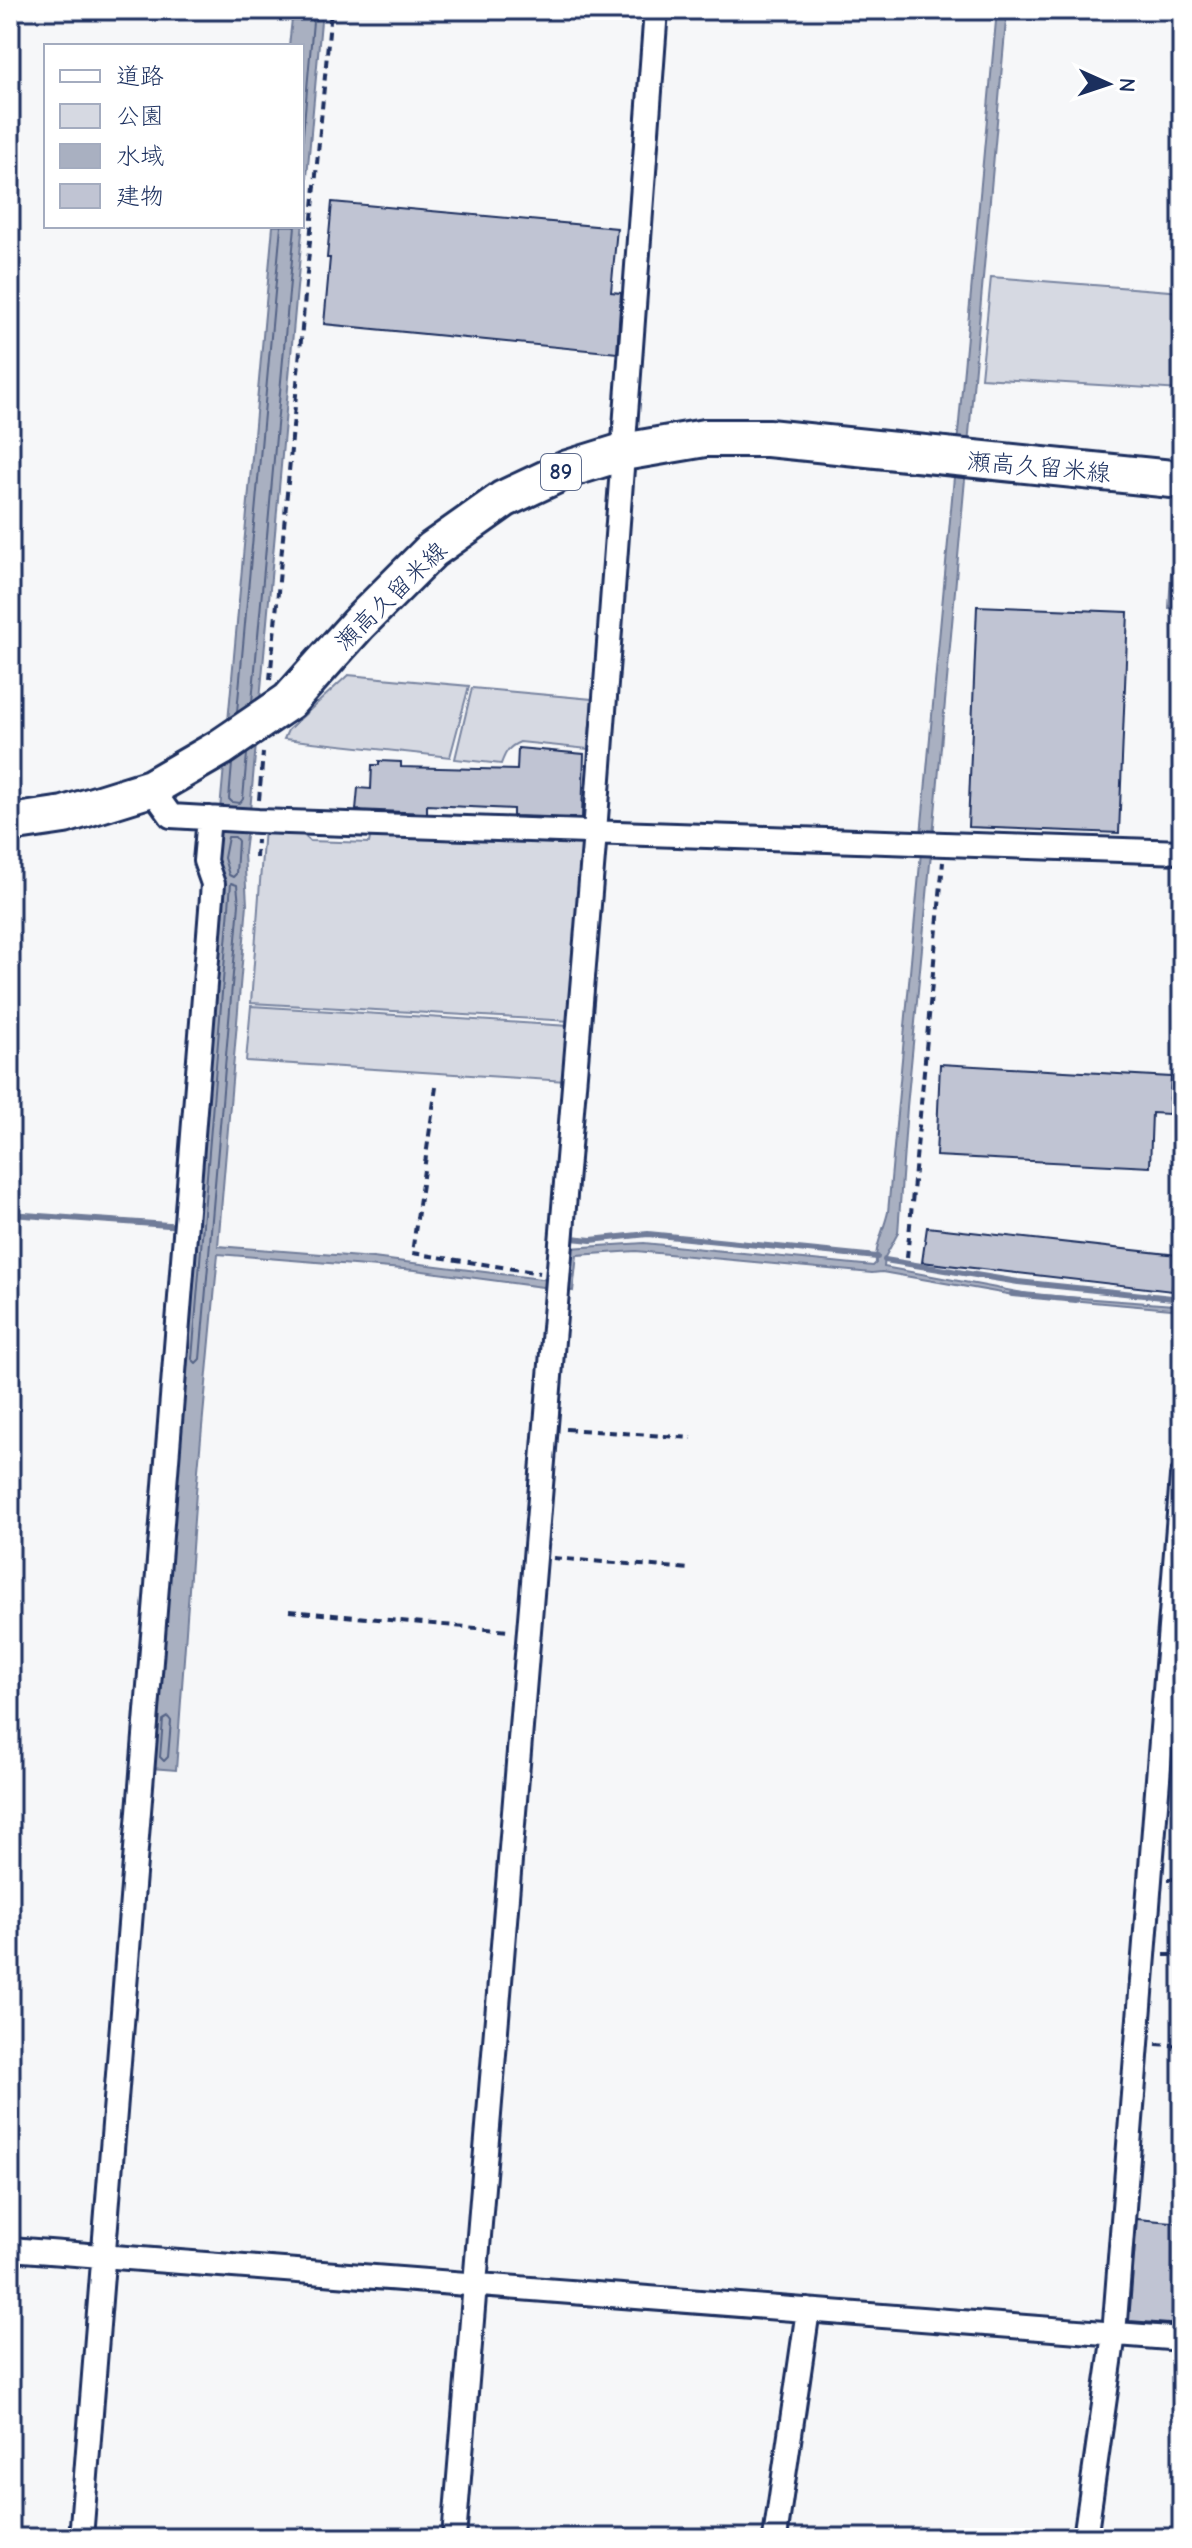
<svg xmlns="http://www.w3.org/2000/svg" width="1192" height="2548" font-family="'Comic Neue','Klee One',sans-serif">
  <style>
    .green { fill: #d6d9e2; stroke: #7884a0; stroke-width: 2 }
    .water { fill: #a9b0c1; stroke: #707c99; stroke-width: 2 }
    .lines { fill: none; stroke-linecap: round; stroke-linejoin: round }
    .shore { stroke: #546386; stroke-width: 2 }
    .stream { stroke: #707c99; stroke-width: 6 }
    .building { fill: #c0c4d3; stroke: #1b2f5e; stroke-width: 2 }
    .minor-casing { stroke: #1b2f5e; stroke-width: 28 }
    .primary-casing { stroke: #1b2f5e; stroke-width: 42 }
    .path { stroke: #1b2f5e; stroke-width: 4; stroke-dasharray: 8 6; stroke-linecap: butt }
    .minor { stroke: #fff; stroke-width: 22 }
    .primary { stroke: #fff; stroke-width: 36 }
    .labels { text-anchor: middle; dominant-baseline: central; stroke-width: 6; stroke-linejoin: round; paint-order: stroke }
    .shield { fill: #fff; stroke: #5f6d8e; stroke-width: 2 }
    .shield-label { font-size: 22px; font-weight: bold; fill: #1b2f5e }
    .street-label { font-size: 24px; fill: #1b2f5e; stroke: #fff }
  </style>
  <rect width="100%" height="100%" fill="#f6f7f9"/>
  <filter id="ink" filterUnits="userSpaceOnUse"><feTurbulence type="fractalNoise" baseFrequency=".0125" numOctaves="2"/><feDisplacementMap in="SourceGraphic" scale="16" xChannelSelector="R" yChannelSelector="G"/><feConvolveMatrix kernelMatrix="1 2 1 2 8 2 1 2 1" color-interpolation-filters="sRGB"/></filter>
  <g filter="url(#ink)">
    <path class="green" d="M991,277l191,15v98l-201,-12z
      M348,675l121,11 -19,71 -166,-18 4,-9z
      M472,688l120,11 -4,50 -68,-7c-12,5 -15,11 -19,22l-46,-5z
      M264,828l36,4 10,9 59,2 2,-10 214,8 -14,180 -320,-18z
      M251,1006l318,20 -3,55 -320,-20z"/>
    <path class="water" d="M293,10h29l-72,801 -30,-1 53,-584h29v-180h-13z
      M997,10h10l-74,826 -12,-1z
      M1171,573h11v35h-13z
      M247,828l-3,25 3,51 -29,342 155,12 192,24 5,-34 74,-5 229,23 3,-3c-1,-18 8,-33 12,-51l33,-360 10,1 -24,254 -9,126 -13,24 -1,10 144,27 146,11 8,1v4l-169,-15 -131,-23 -10,1 -236,-22 -59,4 -4,36 -158,-21 -197,-16 -22,238 -20,278 -25,-2 70,-889 -5,-20 3,-29z"/>
    <g class="lines">
      <path class="shore" d="M302,146l12,-136
        M252,702l43,-476
        M237,712l44,-486
        M232,764l-3,35 3,3 8,1 3,-4 4,-45
        M228,837h7l3,4 -2,33 -3,3 -4,-2 -5,-17z
        M231,883l6,2 2,19 -39,455 -4,4 -4,-4z
        M168,1717l3,4 -3,36 -4,4 -4,-4 3,-37z"/>
      <path class="stream" d="M10,1214l173,12
        M573,1232l-1,6 19,2 57,-6 229,23
        M885,1260l133,22 164,17
        M1012,1294l64,6"/>
    </g>
    <path class="building" d="M332,202l285,26 -6,64 10,1 -4,60 -293,-29 6,-66h-3z
      M977,606l151,6 -9,221 -151,-6z
      M518,748l66,6 -2,64 -69,-2v-7l-86,-4v8l-71,-3 2,-22 13,1 1,-24h7v-4l22,1v5l116,3z
      M940,1064l231,13 -2,37 -17,-1 -2,54 -214,-11z
      M927,1227l250,28 -5,36 -250,-29z
      M1137,2219l45,4v102l-53,-4z"/>
    <g class="lines">
      <defs>
        <path id="minor" d="M151,788l20,28 87,5 924,31
          M10,2249l1172,90
          M81,2538l132,-1654 -8,-23 4,-43
          M454,2538l141,-1706 61,-822
          M775,2538l33,-228
          M1085,2538l29,-204 68,-858"/>
        <path id="primary" d="M10,823l54,-8 87,-27 69,-40 69,-47 69,-77 74,-74 72,-51 64,-30 55,-17 82,-14h63l414,42"/>
      </defs>
      <use href="#minor" class="minor-casing"/>
      <use href="#primary" class="primary-casing"/>
      <path class="path" d="M270,680l61,-670
        M259,800l4,-47
        M256,858l1,-18
        M436,1087l-24,166 128,20
        M907,1258l36,-396
        M566,1429l126,9
        M553,1558l137,11
        M289,1611l221,20
        M1168,1879h14
        M1164,1955h18
        M1156,2044l26,2"/>
      <use href="#minor" class="minor"/>
      <use href="#primary" class="primary"/>
    </g>
  </g>
  <g class="labels">
    <rect class="shield" x="541" y="454" width="40" height="36" rx="6"/>
    <g class="shield-label">
      <text x="561" y="472">89</text>
    </g>
    <g class="street-label">
      <text transform="translate(1039 467) rotate(5)">瀬高久留米線</text>
      <text transform="translate(391 596) rotate(-44)">瀬高久留米線</text>
    </g>
  </g>
  <rect width="1192" height="2548" fill="none" stroke="#fff" stroke-width="40"/>
  <rect x="20" y="20" width="1152" height="2508" fill="none" stroke="#1b2f5e" stroke-width="3" filter="url(#ink)"/>
  <rect x="44" y="44" width="260" height="184" fill="#ffffff" stroke="#a4acbf" stroke-width="2"/>
  <rect x="60" y="70" width="40" height="12" fill="#ffffff" stroke="#a4acbf" stroke-width="2"/>
  <text x="116" y="84" font-size="24" fill="#1b2f5e">道路</text>
  <rect x="60" y="104" width="40" height="24" fill="#d6d9e2" stroke="#a4acbf" stroke-width="2"/>
  <text x="116" y="124" font-size="24" fill="#1b2f5e">公園</text>
  <rect x="60" y="144" width="40" height="24" fill="#a9b0c1" stroke="#a4acbf" stroke-width="2"/>
  <text x="116" y="164" font-size="24" fill="#1b2f5e">水域</text>
  <rect x="60" y="184" width="40" height="24" fill="#c0c4d3" stroke="#a4acbf" stroke-width="2"/>
  <text x="116" y="204" font-size="24" fill="#1b2f5e">建物</text>
  <g transform="translate(1108 84) rotate(93)" stroke="#ffffff" stroke-width="6" paint-order="stroke">
  <path d="M0-6L14 30L0 20L-14 30Z" fill="#1b2f5e"/>
  <text y="-12" font-size="22" font-weight="bold" text-anchor="middle" fill="#1b2f5e">N</text>
  </g>
</svg>
